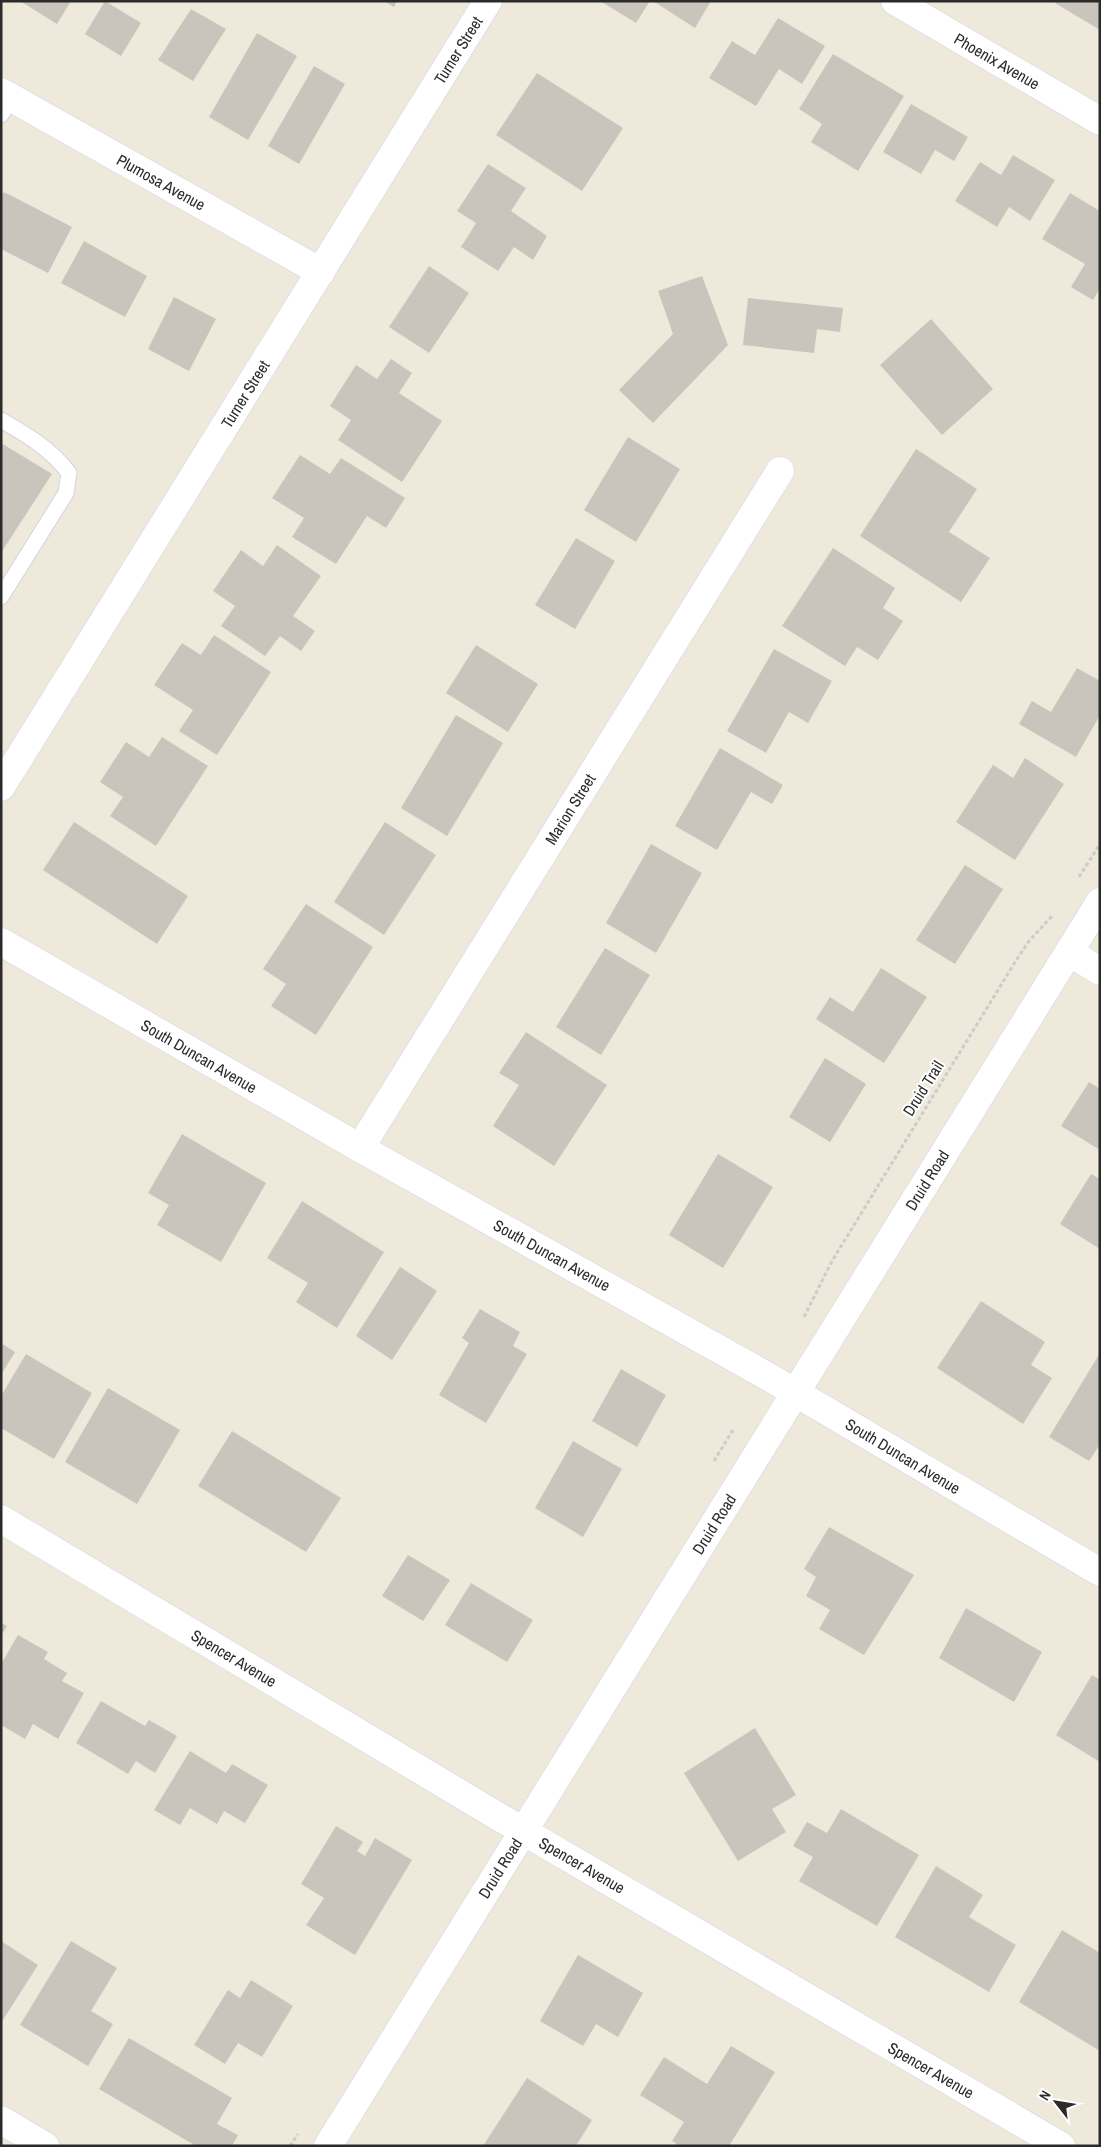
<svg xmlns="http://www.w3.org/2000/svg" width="1101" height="2147" font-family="'Archivo Narrow',sans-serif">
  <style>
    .building { fill: #cac5bc }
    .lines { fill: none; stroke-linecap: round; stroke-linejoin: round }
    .lane-casing { stroke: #d1d3e5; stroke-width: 17 }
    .street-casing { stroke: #d1d3e5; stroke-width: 29 }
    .secondary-casing { stroke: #d1d3e5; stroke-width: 29 }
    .path { stroke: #ccc; stroke-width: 3; stroke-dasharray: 4 2.5; stroke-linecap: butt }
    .lane { stroke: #fff; stroke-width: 15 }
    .street { stroke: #fff; stroke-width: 28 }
    .secondary { stroke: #fff; stroke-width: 28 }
    .labels { text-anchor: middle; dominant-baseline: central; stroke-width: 4; stroke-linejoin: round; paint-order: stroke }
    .street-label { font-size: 16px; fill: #2b2b2b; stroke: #fff }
  </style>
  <rect width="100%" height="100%" fill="#efe9dc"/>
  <path class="building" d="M20,1h51l-14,23z
    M105,1l36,22 -20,33 -36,-22z
    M384,1h13l-3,6z
    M600,1h50l-14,22z
    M653,1h58l-16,27z
    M1056,1h44v29l-45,-27z
    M191,9l35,20 -33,52 -35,-21z
    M778,18l47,28 -23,38 -23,-15 -23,37 -47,-28 23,-37 23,14z
    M257,33l40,23 -49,84 -39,-23z
    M833,54l71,42 -46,75 -47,-29 11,-18 -23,-15z
    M314,66l31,18 -46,80 -31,-18z
    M537,73l86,55 -41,63 -86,-56z
    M911,104l57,33 -14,24 -19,-11 -14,24 -38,-22z
    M1013,155l42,25 -25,41 -21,-14 -12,20 -42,-26 25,-39 21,13z
    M488,164l38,24 -15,23 36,25 -14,24 -19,-13 -16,24 -37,-24 15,-24 -19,-12z
    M4,192l68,35 -24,46 -47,-24v-53z
    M1070,193l30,18v77l-7,12 -22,-13 14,-23 -43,-25z
    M84,241l63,35 -22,41 -64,-34z
    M429,266l40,27 -40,60 -40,-26z
    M702,276l26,69 -75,78 -34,-33 54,-56 -15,-43z
    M174,297l42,22 -27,52 -41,-22z
    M748,298l95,10 -3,24 -23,-3 -3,24 -71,-8z
    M931,319l62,70 -51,46 -62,-70z
    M391,359l21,14 -13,20 43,28 -40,61 -64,-42 13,-20 -21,-14 26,-41 21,14z
    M628,437l52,32 -44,73 -52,-32z
    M1,443l51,31 -51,79z
    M916,449l61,40 -28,43 41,26 -29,44 -101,-66z
    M300,455l30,19 11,-16 64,40 -19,30 -19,-12 -31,48 -44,-27 12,-19 -32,-20z
    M576,538l39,23 -40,68 -40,-24z
    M277,545l44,31 -28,40 22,15 -14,20 -21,-15 -15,20 -44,-30 14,-20 -22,-15 28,-41 22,16z
    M833,548l62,40 -12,20 20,13 -25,39 -21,-13 -12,19 -63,-40z
    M214,635l57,37 -54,83 -38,-24 14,-21 -39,-25 28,-42 19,12z
    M476,645l62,39 -30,48 -62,-39z
    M774,649l58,32 -24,42 -19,-11 -23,41 -39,-22z
    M1077,668l23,13v34l-24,42 -57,-33 13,-23 19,11z
    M456,715l47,28 -56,93 -46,-28z
    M162,737l46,29 -52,80 -46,-30 13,-19 -23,-15 26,-40 23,15z
    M720,748l63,37 -11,19 -21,-12 -34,58 -42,-24z
    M1025,758l39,26 -49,76 -59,-38 37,-57 20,13z
    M74,822l114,74 -31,48 -114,-74z
    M385,822l51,33 -52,80 -50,-33z
    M651,844l51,29 -46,80 -50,-30z
    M965,865l38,24 -48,75 -39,-24z
    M306,904l67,43 -57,88 -45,-29 15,-22 -23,-15z
    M605,948l45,27 -49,80 -45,-28z
    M881,968l46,29 -43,66 -68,-44 14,-22 23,15z
    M526,1032l81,53 -53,81 -61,-40 26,-41 -20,-12z
    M825,1058l41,26 -36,58 -41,-25z
    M1089,1082l11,7v61l-39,-24z
    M182,1134l84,49 -45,79 -64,-37 12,-20 -21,-12z
    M718,1154l55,33 -50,81 -54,-33z
    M1091,1174l9,5v70l-40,-25z
    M302,1201l82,51 -47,76 -41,-26 12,-19 -41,-25z
    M400,1267l37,24 -45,69 -36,-24z
    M981,1301l64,41 -14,23 21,13 -29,46 -86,-56z
    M480,1309l40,23 -7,14 14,8 -41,69 -47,-28 30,-52 -7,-5z
    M1,1343l14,9 -14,23z
    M1100,1353v91l-11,17 -40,-24z
    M26,1354l66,39 -38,66 -53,-31v-32z
    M621,1369l45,26 -29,52 -45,-26z
    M108,1388l72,42 -43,74 -72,-42z
    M232,1431l109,67 -35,54 -108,-66z
    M573,1441l49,28 -39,68 -48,-29z
    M829,1527l85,48 -50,80 -45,-26 11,-19 -24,-14 10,-19 -12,-8z
    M408,1555l42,25 -27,41 -41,-25z
    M471,1583l62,37 -26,42 -62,-37z
    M966,1608l76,44 -28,50 -75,-44z
    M1,1623l6,3 -6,10z
    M18,1635l30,17 -4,7 23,14 -5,8 22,12 -26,46 -25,-15 -8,15 -24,-14v-61z
    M1092,1675l8,5v82l-44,-27z
    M101,1701l44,25 4,-6 28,16 -22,37 -19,-12 -8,13 -52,-31z
    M755,1728l41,67 -24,14 14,23 -48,29 -54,-88z
    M190,1751l36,22 6,-9 36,21 -23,38 -21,-12 -7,13 -27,-16 -10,17 -26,-15z
    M841,1809l78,46 -42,71 -78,-45 14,-24 -20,-11 14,-24 20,11z
    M336,1826l27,16 -6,9 8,5 10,-18 37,22 -57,95 -49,-30 18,-27 -23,-14z
    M936,1866l47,29 -14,22 47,28 -27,47 -94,-55z
    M1062,1930l38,23v98l-81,-49z
    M1,1941l37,24 -37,58z
    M71,1941l46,27 -26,43 22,13 -25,42 -68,-41z
    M578,1955l65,38 -25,44 -22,-13 -13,22 -43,-25z
    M251,1980l42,26 -31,51 -24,-14 -13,21 -31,-19 34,-55 12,8z
    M129,2038l103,60 -15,26 21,11 -6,11h-36l-97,-57z
    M731,2046l44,26 -46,74h-49l-8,-5 12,-19 -44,-27 24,-38 43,27z
    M527,2078l65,42 -16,26h-93z"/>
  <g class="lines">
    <defs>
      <path id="lane" d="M1,115l11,-17
        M1,420c26,15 50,29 68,53l-3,20 -65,104"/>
      <path id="street" d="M895,1l205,120
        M1,92l320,180
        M1,787l487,-786
        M1,942l359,206 407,228 333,196
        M1069,952l31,19
        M360,1148l420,-677
        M1,1519l493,295 567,332
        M1,2120l44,26"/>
      <path id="secondary" d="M328,2146l772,-1244"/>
    </defs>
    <use href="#lane" class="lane-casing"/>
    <use href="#street" class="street-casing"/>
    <use href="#secondary" class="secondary-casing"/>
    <path class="path" d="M1079,877l21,-33
      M804,1317l28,-56 185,-302 12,-18 24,-26
      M714,1461l19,-31
      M290,2146l8,-12"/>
    <use href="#lane" class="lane"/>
    <use href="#street" class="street"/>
    <use href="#secondary" class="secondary"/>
  </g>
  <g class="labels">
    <g class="street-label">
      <text transform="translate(458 50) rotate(-58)">Turner Street</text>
      <text transform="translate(997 61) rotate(30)">Phoenix Avenue</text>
      <text transform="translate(161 182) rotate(29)">Plumosa Avenue</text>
      <text transform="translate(245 394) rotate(-58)">Turner Street</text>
      <text transform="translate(570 809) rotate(-58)">Marion Street</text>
      <text transform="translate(199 1056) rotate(30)">South Duncan Avenue</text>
      <text transform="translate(923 1088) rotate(-58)">Druid Trail</text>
      <text transform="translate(927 1180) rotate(-58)">Druid Road</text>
      <text transform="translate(552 1255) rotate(29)">South Duncan Avenue</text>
      <text transform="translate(903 1456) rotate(31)">South Duncan Avenue</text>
      <text transform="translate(714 1524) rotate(-58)">Druid Road</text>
      <text transform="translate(234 1658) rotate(31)">Spencer Avenue</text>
      <text transform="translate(582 1865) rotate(30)">Spencer Avenue</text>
      <text transform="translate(500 1868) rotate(-58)">Druid Road</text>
      <text transform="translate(931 2070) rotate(30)">Spencer Avenue</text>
    </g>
  </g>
  <rect width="1101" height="2147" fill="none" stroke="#2b2b2b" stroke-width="5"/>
  <g transform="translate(1056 2102) rotate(301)" stroke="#ffffff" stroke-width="4" paint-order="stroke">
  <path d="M0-4L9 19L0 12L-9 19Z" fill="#2b2b2b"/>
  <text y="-8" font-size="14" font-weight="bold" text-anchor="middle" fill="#2b2b2b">N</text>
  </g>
</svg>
